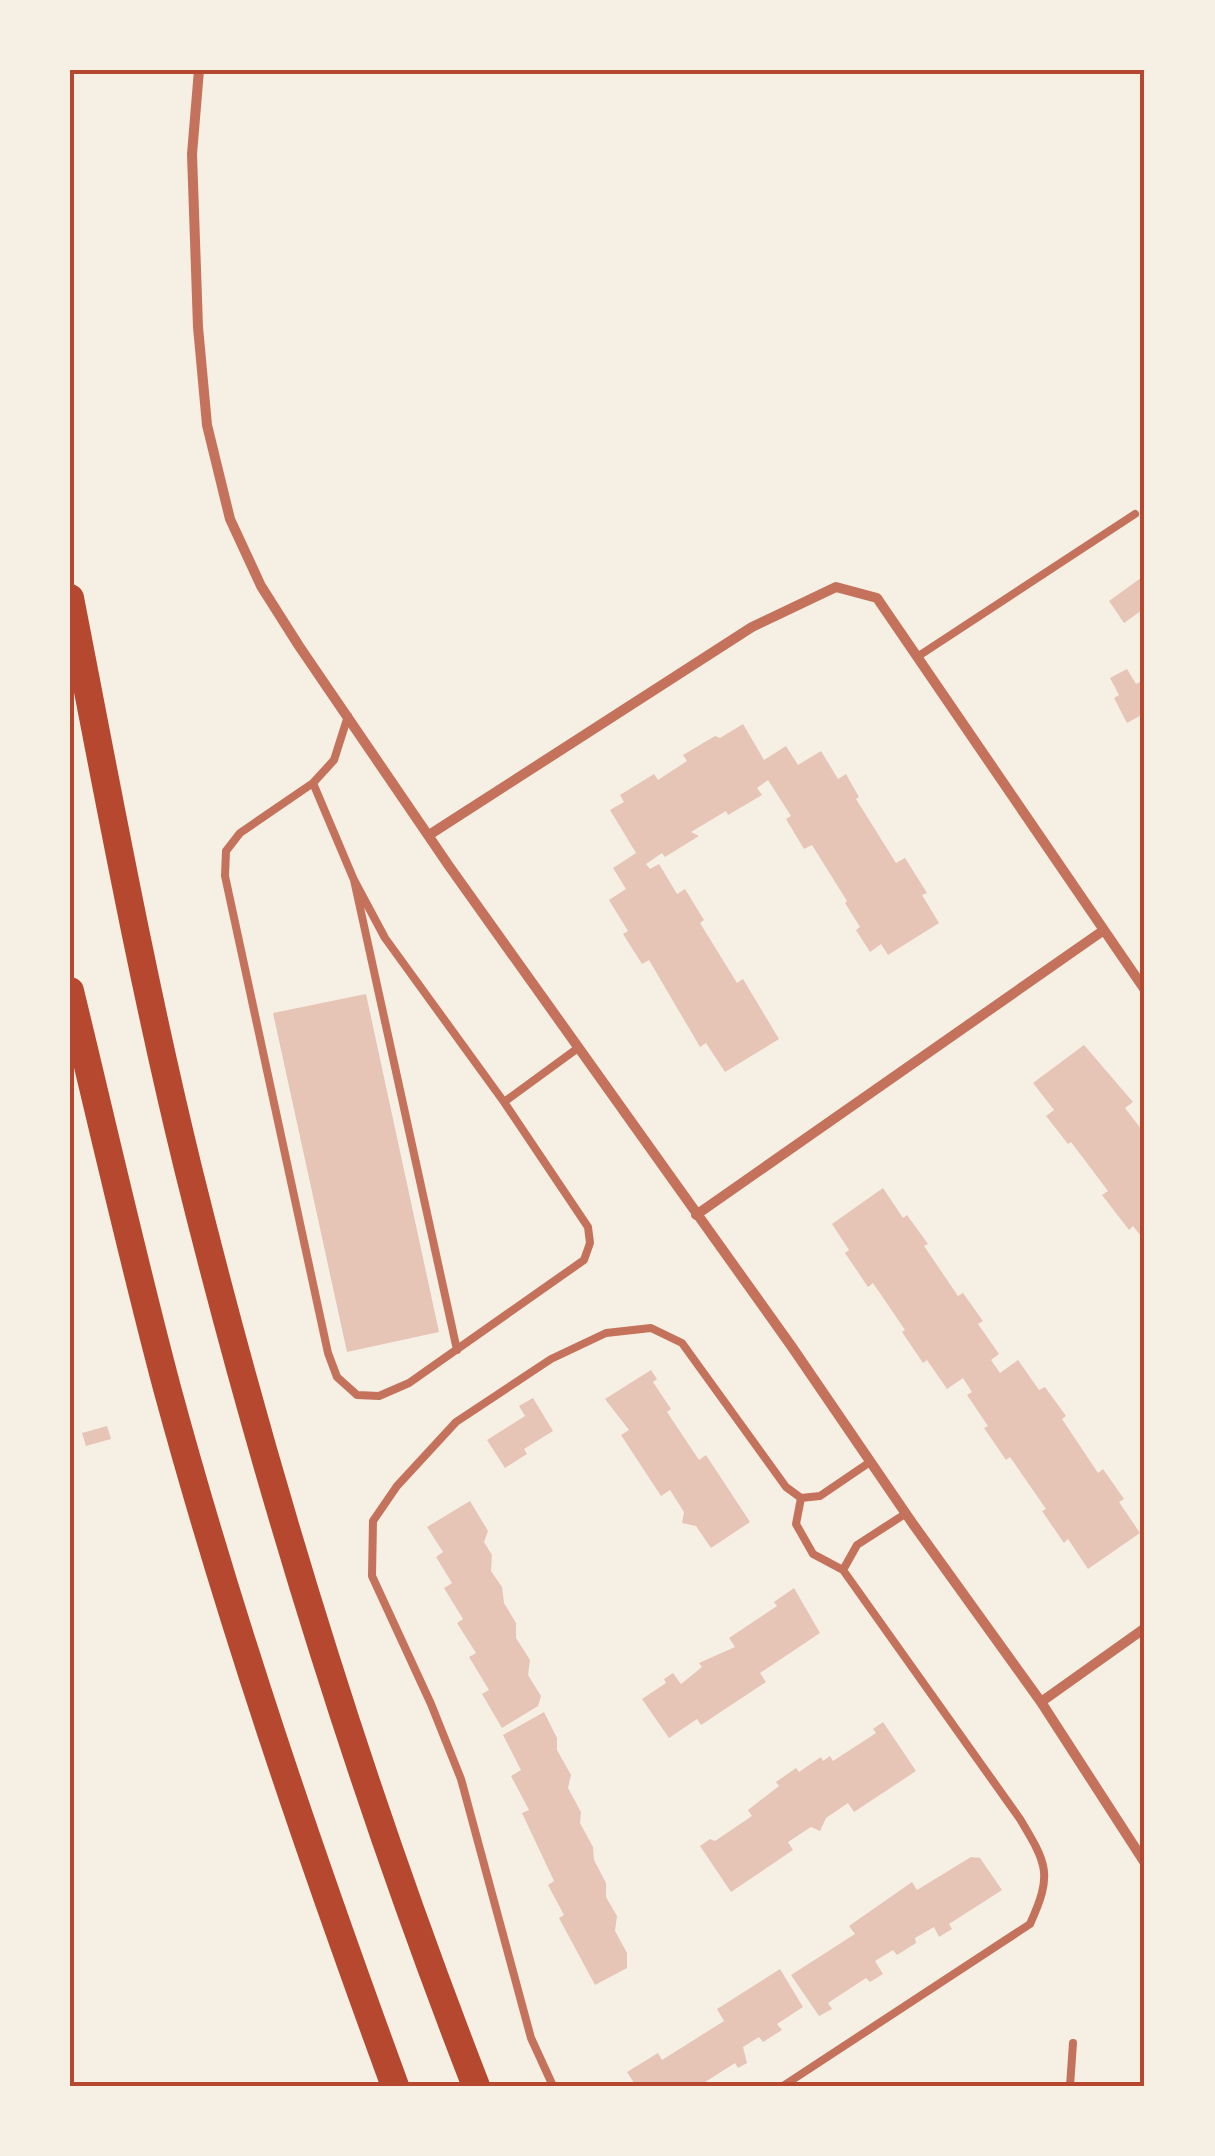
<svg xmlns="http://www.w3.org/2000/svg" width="1215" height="2156" font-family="'Sofia Sans Condensed',sans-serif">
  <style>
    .building { fill: #e6c5b7 }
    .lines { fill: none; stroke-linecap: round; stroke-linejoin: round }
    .service { stroke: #c5725c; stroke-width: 8 }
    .minor { stroke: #c5725c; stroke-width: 10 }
    .trunk { stroke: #b5482f; stroke-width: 28 }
    .neatline { fill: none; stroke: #b5482f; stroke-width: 4 }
  </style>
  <rect width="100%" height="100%" fill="#f6efe4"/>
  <path class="building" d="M1145,575v33l-21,15 -15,-22z
    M1127,669l9,15 8,-4 1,2v31l-18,10 -13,-25 5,-3 -9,-17z
    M743,724l21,36 22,-14 12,19 23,-14 17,28 8,-5 13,23 -3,2 40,64 9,-5 22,35 -5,2 17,28 -51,32 -7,-11 -11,8 -14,-22 4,-3 -15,-24 2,-2 -35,-56 -8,4 -18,-30 5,-3 -23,-36 -11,8 5,7 -34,20 -2,-4 -35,21 8,4 -34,21 -3,-4 -16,11 4,5 9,-5 18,30 8,-5 19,31 -4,3 37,60 6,-4 36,60 -54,33 -19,-29 -6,4 -51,-87 -7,4 -19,-30 5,-3 -19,-31 17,-11 -13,-21 23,-15 -26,-43 14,-8 -4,-7 34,-21 4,6 29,-19 -4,-6 32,-19 5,2z
    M366,994l73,338 -92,20 -74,-339z
    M1084,1045l49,57 -8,6 20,26v107l-12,-15 -4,4 -27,-35 6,-4 -37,-49 -3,2 -22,-28 8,-6 -21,-27z
    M883,1188l20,30 4,-3 21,29 -4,2 34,50 5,-3 20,28 -5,3 21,30 -8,6 9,13 18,-13 21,30 6,-3 21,29 -4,3 36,54 5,-4 21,30 -5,3 21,31 -52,36 -20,-30 -4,4 -22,-32 4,-2 -36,-52 -4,3 -22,-32 4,-2 -21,-31 5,-3 -9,-14 -16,11 -20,-29 -4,3 -21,-31 3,-2 -32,-47 -5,4 -23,-34 4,-3 -17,-26z
    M651,1370l6,9 -4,3 18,27 -4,3 32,48 7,-5 44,67 -39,26 -15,-22 -14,-3 2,-11 -14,-22 -9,6 -40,-61 8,-5 -24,-31z
    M533,1398l20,33 -29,18 3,5 -22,14 -18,-28 38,-24 -6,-10z
    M107,1426l4,13 -25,7 -4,-13z
    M470,1501l18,30 -4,11 8,13 -1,16 11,16 2,16 12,20v15l14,22 -2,15 13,21 -3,10 -36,22 -20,-34 7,-4 -20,-33 7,-4 -19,-30 6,-4 -19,-31 8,-5 -16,-26 7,-5 -16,-25z
    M794,1588l26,45 -60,40 6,9 -65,43 -4,-6 -28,19 -27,-39 24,-16 -2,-4 9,-6 8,11 21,-17 -3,-4 36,-16 -6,-9 48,-32 -3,-4z
    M544,1712l13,26v12l14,25 -3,13 13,24 -1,11 13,24 1,13 12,23v14l11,19 -2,15 12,22v15l-32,17 -36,-67 5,-3 -16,-30 6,-4 -32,-68 7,-3 -18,-34 10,-6 -18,-35z
    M883,1722l33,49 -62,41 -6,-9 -22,15 -6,13 -9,-4 -23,15 5,8 -62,42 -31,-46 10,-7 5,2 37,-25 -4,-6 31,-24 -3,-4 20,-14 3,4 22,-15 2,4 7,-5 3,5 43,-28 -3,-4z
    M971,1857l9,1 22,32 -53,34 3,5 -13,8 -5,-10 -19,11 1,5 -19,12 -4,-5 -18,11 8,13 -13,8 -4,-4 -38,25 4,6 -13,7 -28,-41 64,-41 -6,-8 63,-44 5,8z
    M780,1969l23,38 -26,17 5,6 -19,12 -4,-5 -16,10 4,16 -9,5 -3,-5 -36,23h-63l-9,-14 31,-19 4,7 62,-39 -7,-12z"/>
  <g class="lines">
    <path class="service" d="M917,657l218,-143
      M348,716l-14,44 -21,23 -73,50 -14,18 -1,25 103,477 9,24 20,18 22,1 30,-13 175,-123 6,-17 -2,-16 -84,-125 74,-54
      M313,783l41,97 31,58 119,164
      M354,880l103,470
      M801,1498l-5,26 17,30 30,16
      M553,2086l-22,-48 -70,-259 -30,-75 -59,-128 1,-55 24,-35 59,-64 95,-63 55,-26 45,-5 31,15 104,144 15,11 19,-2 50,-34
      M783,2086l247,-162c23,-50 17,-60 -10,-105l-177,-249 14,-25 48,-31
      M1070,2086l3,-43"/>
    <path class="minor" d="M199,70l-7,84 6,173 9,98 23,94 31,67 38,60 150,220 343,481 121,177 128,178 104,161
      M429,835l323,-208 84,-40 41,11 268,392
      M696,1215l408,-285
      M1041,1702l104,-74"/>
    <path class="trunk" d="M70,598c37,190 72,382 118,570 77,311 172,620 288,918
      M70,991c32,132 62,265 97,397 64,236 144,469 228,698"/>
  </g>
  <rect width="1215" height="2156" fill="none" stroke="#f6efe4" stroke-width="145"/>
  <rect x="72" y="72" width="1070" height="2012" class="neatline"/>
</svg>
